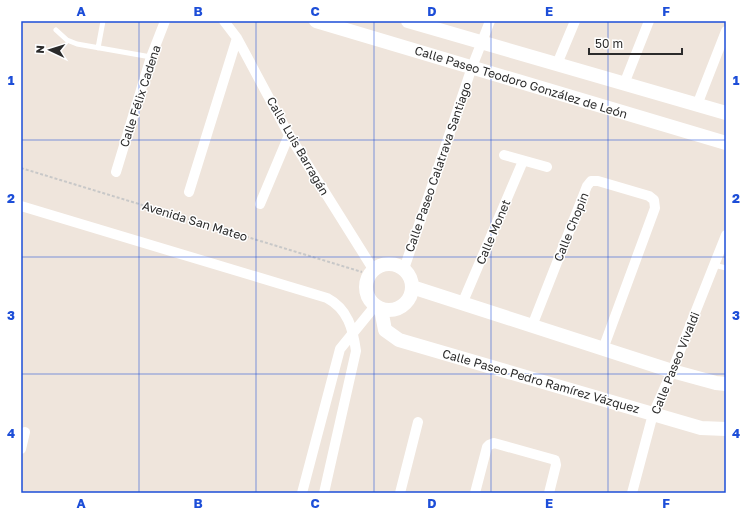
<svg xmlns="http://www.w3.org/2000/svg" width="747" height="514" font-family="'Golos Text',sans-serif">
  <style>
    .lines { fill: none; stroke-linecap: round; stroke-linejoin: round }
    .path { stroke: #c8c8c8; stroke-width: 2; stroke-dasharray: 3 2; stroke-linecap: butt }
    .service { stroke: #fff; stroke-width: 5 }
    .minor { stroke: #fff; stroke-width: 10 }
    .secondary { stroke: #fff; stroke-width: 14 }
    .grid { fill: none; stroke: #1d4ed8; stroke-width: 1; stroke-opacity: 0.55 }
    .labels { text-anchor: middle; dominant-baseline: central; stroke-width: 3; stroke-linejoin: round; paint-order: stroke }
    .street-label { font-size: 12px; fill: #2b2b2b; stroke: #fff }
    .neatline { fill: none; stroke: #1d4ed8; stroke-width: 1.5 }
    .grid-label { font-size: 13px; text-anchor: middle; font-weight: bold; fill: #1d4ed8 }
  </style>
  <rect width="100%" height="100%" fill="#efe5dc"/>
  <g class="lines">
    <path class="path" d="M21,168l341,104"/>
    <path class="service" d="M56,30l11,10 10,4 74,13
      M98,48l5,-27
      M714,265l12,3"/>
    <path class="minor" d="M224,21l13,17 52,97 84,134
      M557,64l18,-43
      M624,84l25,-63
      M697,105l29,-74
      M504,155l43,12
      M116,172l35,-115 14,-36
      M189,192l48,-154
      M260,204l29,-69
      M21,206l306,92c21,11 26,31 29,53l-32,142
      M404,269l68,-202 18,-46
      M462,304l61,-143
      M532,326l55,-140 4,-5h7l51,15 5,4 1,8 -52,141
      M21,449l4,-17
      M302,493l38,-144 35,-43
      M400,493l18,-71
      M475,493l12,-46 2,-2 5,-2 61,17 1,5 -7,28
      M632,493l21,-79 19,-43 54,-136"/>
    <path class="secondary" d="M316,21l410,122
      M408,21l318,92
      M366 287a23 23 0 1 1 46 0a23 23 0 1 1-46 0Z
      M412,287l260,84 44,12 10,1
      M381,309l4,21 14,10 302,88 25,1"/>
  </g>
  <path class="grid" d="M139,21v472M256,21v472M374,21v472M491,21v472M608,21v472M21,140h705M21,257h705M21,374h705"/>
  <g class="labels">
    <g class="street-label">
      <text transform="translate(521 82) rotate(17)">Calle Paseo Teodoro González de León</text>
      <text transform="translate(140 96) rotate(-72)">Calle Félix Cadena</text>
      <text transform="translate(298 146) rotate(60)">Calle Luis Barragán</text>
      <text transform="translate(438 167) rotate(-71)">Calle Paseo Calatrava Santiago</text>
      <text transform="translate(195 221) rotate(17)">Avenida San Mateo</text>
      <text transform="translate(571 227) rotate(-68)">Calle Chopin</text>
      <text transform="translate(493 232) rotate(-67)">Calle Monet</text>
      <text transform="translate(675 363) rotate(-68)">Calle Paseo Vivaldi</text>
      <text transform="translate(541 381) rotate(16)">Calle Paseo Pedro Ramírez Vázquez</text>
    </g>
  </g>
  <rect width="747" height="514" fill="none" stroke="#ffffff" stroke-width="44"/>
  <g transform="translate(50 50) rotate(274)" stroke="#ffffff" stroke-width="3" paint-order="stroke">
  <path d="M0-3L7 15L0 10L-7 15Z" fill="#2b2b2b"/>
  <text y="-6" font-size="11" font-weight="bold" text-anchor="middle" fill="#2b2b2b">N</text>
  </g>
  <path d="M589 48v6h93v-6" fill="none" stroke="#2b2b2b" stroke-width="2"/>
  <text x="595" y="48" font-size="12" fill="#2b2b2b" stroke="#ffffff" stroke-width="3" paint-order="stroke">50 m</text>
  <rect x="22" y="22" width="703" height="470" class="neatline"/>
  <g class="grid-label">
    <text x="81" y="16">A</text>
    <text x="198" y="16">B</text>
    <text x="315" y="16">C</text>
    <text x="432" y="16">D</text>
    <text x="549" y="16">E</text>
    <text x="666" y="16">F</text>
    <text x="11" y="85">1</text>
    <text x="736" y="85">1</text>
    <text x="11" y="203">2</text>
    <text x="736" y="203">2</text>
    <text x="11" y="320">3</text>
    <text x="736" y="320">3</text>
    <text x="11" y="438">4</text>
    <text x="736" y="438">4</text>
    <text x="81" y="508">A</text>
    <text x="198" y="508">B</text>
    <text x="315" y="508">C</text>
    <text x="432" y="508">D</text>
    <text x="549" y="508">E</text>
    <text x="666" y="508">F</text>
  </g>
</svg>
